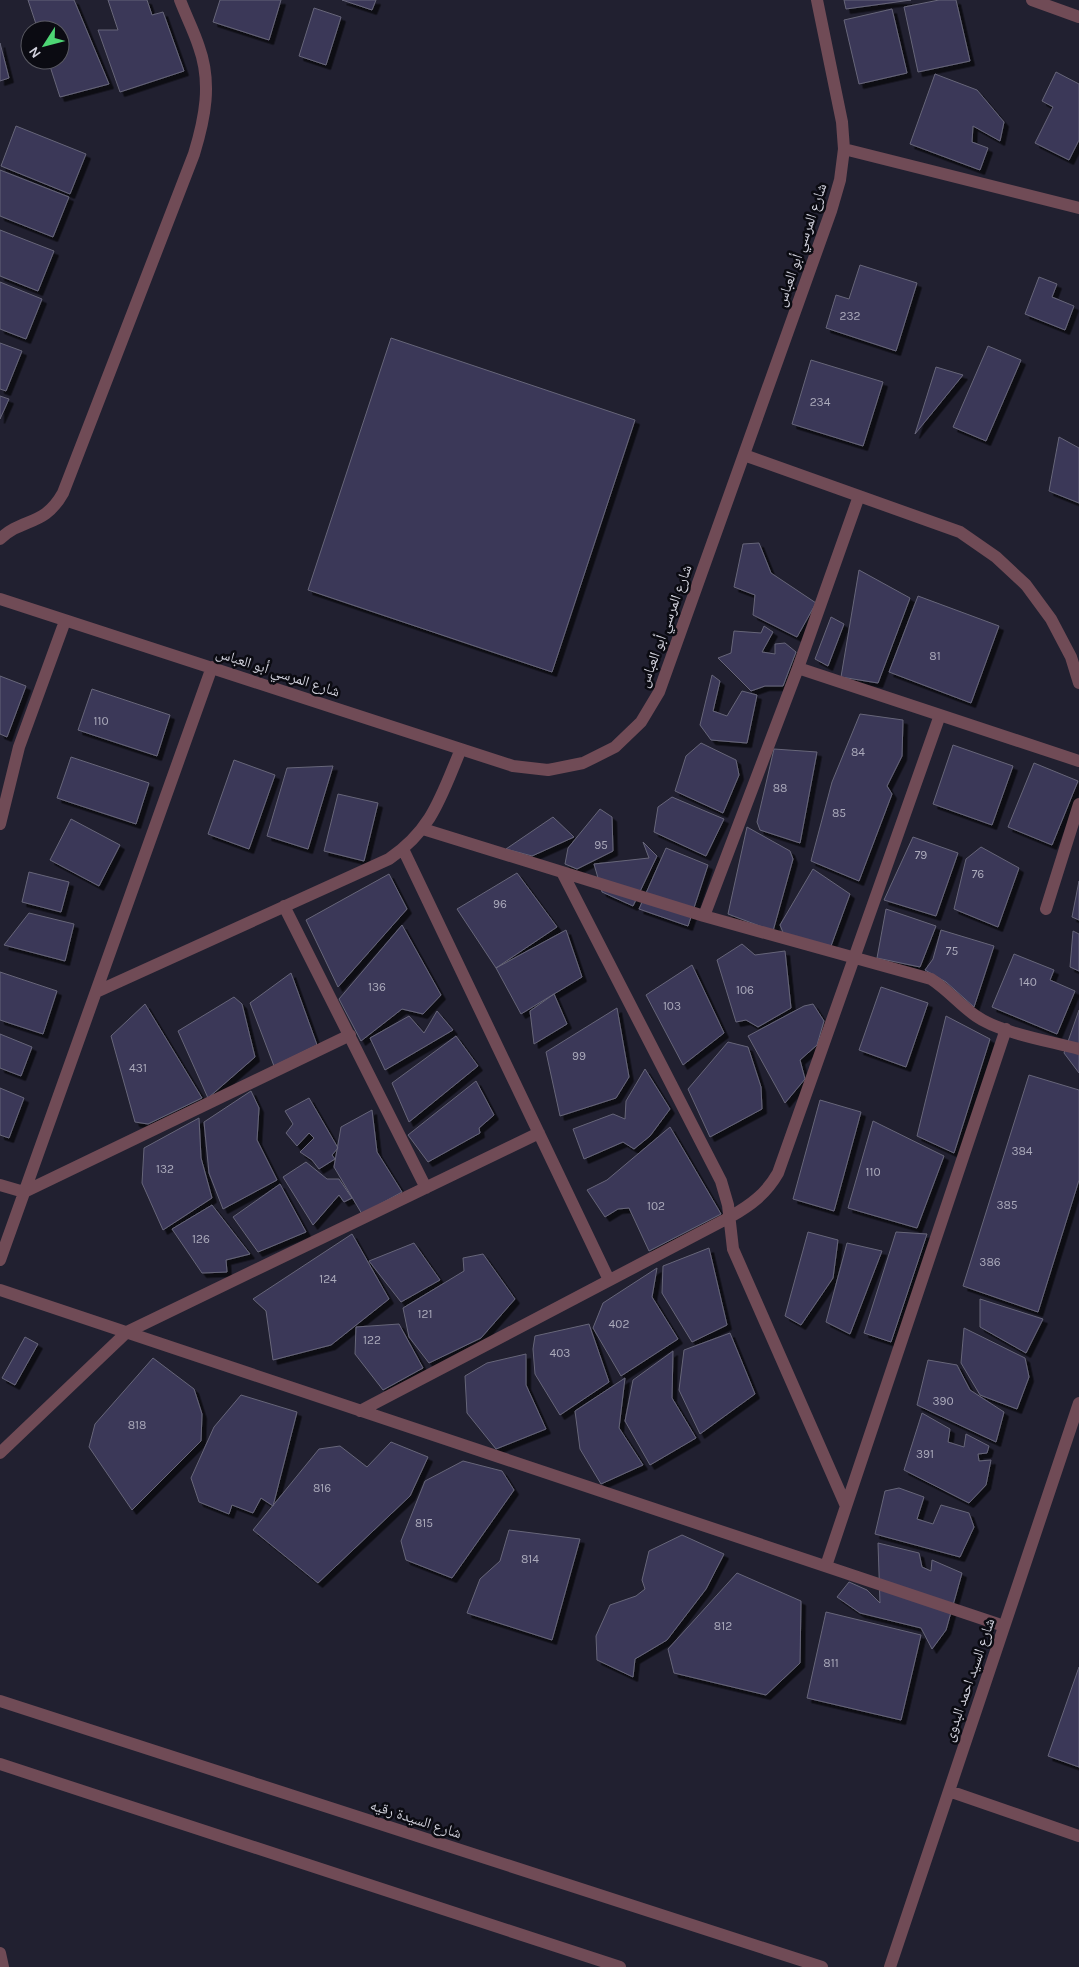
<svg xmlns="http://www.w3.org/2000/svg" width="1079" height="1967" font-family="Karla,'Noto Naskh Arabic',sans-serif">
  <style>
    .building { fill: #3a3759; stroke: #676679; filter: url(#shadow) }
    .lines { fill: none; stroke-linecap: round; stroke-linejoin: round }
    .service { stroke: #704b56; stroke-width: 12 }
    .minor { stroke: #704b56; stroke-width: 12 }
    .tertiary { stroke: #704b56; stroke-width: 12 }
    .labels { text-anchor: middle; dominant-baseline: central; stroke-width: 5; stroke-linejoin: round; paint-order: stroke }
    .number-label { font-size: 12px; fill: #abaabb }
    .street-label { font-size: 15px; fill: #d1d1dc; stroke: #0b0b12 }
  </style>
  <defs>
    <filter id="shadow"><feDropShadow dx="4.5" dy="4.5" stdDeviation="0" flood-color="#0009"/></filter>
  </defs>
  <rect width="100%" height="100%" fill="#212030"/>
  <path class="building" d="M28,0h46l35,84 -49,13 -12,-37h12v-30h-22z
    M108,0h39l5,15 11,-3 21,59 -64,21 -22,-62h20z
    M220,0h61l-12,40 -56,-18z
    M342,0h34l-4,10z
    M844,0h67l-65,9z
    M939,0h17l14,61 -52,11 -14,-65z
    M314,8l27,9 -15,48 -27,-9z
    M892,9l15,64 -48,11 -15,-64z
    M0,43l9,35 -9,3z
    M1056,72l23,12v56l-10,20 -34,-17 18,-36 -11,-6z
    M935,74l42,16 27,32 -4,19 -27,-15 -1,16 16,6 -8,22 -70,-26z
    M16,126l70,28 -16,40 -69,-28z
    M0,170l69,27 -16,40 -53,-21z
    M0,230l54,21 -16,40 -38,-15z
    M860,265l57,18 -21,68 -70,-23 10,-33 13,4z
    M1039,277l18,7 -5,13 22,9 -9,24 -40,-16z
    M0,282l42,17 -16,40 -26,-10z
    M391,338l244,82 -83,252 -244,-82z
    M0,343l22,8 -16,40 -6,-2z
    M988,346l33,14 -35,81 -33,-14z
    M811,360l72,22 -20,64 -71,-22z
    M936,367l27,8 -48,59z
    M0,396l9,3 -9,20z
    M1059,437l20,11v55l-30,-12z
    M759,543l12,30 45,30 -19,34 -44,-22 2,-20 -21,-8 9,-43z
    M859,570l51,28 -32,85 -37,-6z
    M918,596l81,30 -28,77 -82,-31z
    M831,617l13,7 -16,42 -13,-7z
    M764,626l9,6 -11,20 13,2v-10l10,-1 11,9 -13,34h-18l-14,5 -33,-33 13,-5 3,-22 27,2z
    M712,675l8,6 -7,30 14,5 15,-25 15,4 -10,48 -36,-3 -11,-15z
    M0,676l26,10 -19,51 -7,-3z
    M92,689l78,26 -13,41 -79,-26z
    M860,714l43,6 -1,36 -15,30 5,8 -33,87 -48,-20 21,-79z
    M701,743l35,17 3,15 -16,38 -48,-22 11,-35z
    M953,745l60,21 -21,59 -59,-21z
    M774,749l43,3 -17,91 -40,-13 -3,-8z
    M71,757l78,26 -13,41 -79,-26z
    M234,760l41,15 -26,74 -41,-15z
    M1034,763l44,18 -26,64 -44,-18z
    M333,766l-25,83 -41,-13 20,-68z
    M338,794l40,9 -14,58 -40,-10z
    M672,797l52,22 -18,37 -52,-24 4,-25z
    M600,809l12,8 1,34 -36,18 -12,-5 3,-16z
    M553,817l21,20 -42,19 -26,-7z
    M71,819l49,26 -21,41 -49,-26z
    M747,827l43,24 3,8 -20,72 -45,-17z
    M913,837l45,16 -22,63 -52,-16z
    M643,842l14,14 -24,50 -31,-14 -8,-28 55,-6z
    M981,847l38,21 -21,59 -44,-18 12,-50z
    M666,848l42,17 -20,61 -49,-17z
    M813,869l37,25 -19,52 -47,-11 -4,-10z
    M29,872l40,10 -8,30 -39,-10z
    M517,873l40,54 -61,41 -39,-59z
    M389,874l18,35 -69,78 -32,-67z
    M1079,881v39l-7,-3z
    M886,909l50,17 -16,41 -43,-9z
    M29,913l45,11 -9,37 -61,-16z
    M402,925l39,70 -18,19 -21,-5 -41,32 -22,-42z
    M566,930l16,47 -61,37 -25,-46z
    M941,930l53,16 -20,61 -28,-25 -21,-12 8,-11z
    M1073,931l6,3v37l-9,-4z
    M742,944l13,11 30,-4 6,57 -33,19 -12,-7 -10,2 -19,-62z
    M1014,954l40,16 -4,10 25,11 -18,43 -65,-27z
    M692,965l32,68 -41,32 -37,-70z
    M0,972l57,19 -14,43 -43,-14z
    M291,973l26,72 -43,21 -24,-63z
    M881,987l47,16 -22,64 -47,-17z
    M554,994l13,30 -33,20 -4,-33z
    M234,997l8,7 13,53 -47,41 -30,-67z
    M145,1004l57,94 -54,26 -13,-2 -24,-86z
    M813,1004l11,17 -7,24 -17,15 5,19 -20,24 -37,-67 56,-30z
    M617,1008l12,69 -13,21 -56,18 -14,-64z
    M1079,1010v63l-15,-20z
    M437,1011l16,19 -68,40 -15,-32 39,-22 15,17z
    M946,1016l44,23 -36,114 -37,-17z
    M0,1034l32,13 -11,29 -21,-8z
    M456,1036l22,30 -69,56 -17,-39z
    M728,1042l20,5 13,40 1,22 -52,28 -22,-48z
    M645,1069l25,40 -20,27 -16,13 -11,-7 -39,17 -11,-30 40,-15 12,5 1,-18z
    M1029,1075l50,15v90l-41,132 -75,-26z
    M476,1081l18,34 -15,13 1,5 -52,29 -20,-27z
    M0,1088l24,10 -15,40 -9,-3z
    M251,1091l8,17 -2,32 20,40 -54,29 -14,-36 -5,-51z
    M309,1098l29,50 -6,7 3,4 -16,10 -7,-9 -12,-8 14,-14 -5,-5 -12,13 -11,-13 7,-9 -8,-13z
    M820,1100l41,12 -27,99 -41,-12z
    M372,1110l5,42 25,40 -40,22 -28,-47 7,-40z
    M199,1118l2,40 11,40 -49,32 -21,-47 2,-35z
    M873,1121l71,35 -27,72 -69,-20z
    M670,1127l51,87 -72,37 -20,-43 -11,1 -13,8 -18,-27 20,-10z
    M306,1162l21,17h12l13,19 -8,4 -5,-7 -26,30 -30,-48z
    M280,1184l26,48 -48,20 -25,-35z
    M212,1205l38,49 -24,6 1,12 -25,1 -30,-44z
    M808,1232l30,8 -5,38 -32,47 -16,-9z
    M896,1232l31,2 -36,108 -27,-9z
    M352,1234l37,65 -58,46 -58,15 -7,-49 -13,-12z
    M414,1243l26,37 -39,22 -32,-41z
    M847,1243l35,8 -32,83 -24,-12z
    M709,1248l18,77 -35,17 -30,-49 1,-27z
    M483,1254l32,45 -34,39 -52,25 -20,-26 -6,-29 61,-37 -1,-13z
    M657,1268l-5,29 26,42 -57,37 -28,-48 10,-25z
    M980,1299l63,20 -17,34 -46,-26z
    M399,1324l24,44 -40,22 -28,-36 1,-27z
    M589,1324l20,58 -49,33 -25,-41 -2,-25 2,-13z
    M964,1328l61,30 4,19 -12,32 -37,-14 -19,-32z
    M730,1333l25,61 -55,40 -21,-44 5,-40z
    M25,1337l13,7 -23,41 -13,-7z
    M673,1351l-1,47 24,40 -46,27 -25,-44 8,-41z
    M526,1354v31l20,44 -50,20 -29,-36 -2,-37 22,-13z
    M153,1358l41,31 8,25 -1,27 -69,69 -43,-63 6,-23z
    M928,1360l29,5 13,25 34,22 -8,30 -79,-37z
    M625,1378l-6,50 24,37 -42,19 -21,-35 -5,-38z
    M241,1395l56,17 -24,94 -12,-8 -8,15 -21,-8 -3,9 -30,-12 -8,-24 23,-51z
    M922,1413l28,16 -2,13 16,5 2,-13 23,12 -2,7 -9,1 1,7 12,-1 -5,25 -17,18 -65,-33z
    M391,1442l37,15 -18,39 -92,87 -65,-53 66,-81 21,-3 27,21z
    M463,1461l39,10 12,19 -62,88 -46,-18 -5,-19 24,-60z
    M899,1488l25,9 -7,22 16,5 8,-19 28,8 5,14 -14,30 -85,-23 10,-43z
    M509,1530l71,9 -28,101 -85,-27 13,-34 20,-18z
    M682,1535l42,19 -18,35 -39,51 -32,19 -2,18 -36,-17 -1,-24 14,-31 26,-9 9,-7 -3,-9 7,-29z
    M878,1543l41,10 3,14 9,4 1,-11 30,13 -16,57 -14,19 -11,-21 -61,-15 -23,-16 12,-15 18,8 13,13z
    M737,1573l64,28 -1,62 -34,32 -92,-22 -6,-24z
    M826,1612l95,23 -20,85 -94,-22z
    M1079,1667v100l-31,-11z"/>
  <g class="lines">
    <path class="service" d="M0,1953l3,14"/>
    <path class="minor" d="M1032,0l47,17
      M844,149l235,59
      M744,455l216,77 36,25 30,28 25,34 20,38 8,26
      M0,539c23,-22 44,-12 63,-46l131,-339c11,-36 18,-71 5,-107 -5,-16 -13,-31 -19,-47
      M0,599l513,167 35,4 35,-7 32,-16 26,-25 18,-30 172,-481 9,-31 4,-31 -2,-27 -25,-122
      M798,668l281,93
      M0,824l19,-77 46,-126
      M423,829l281,87 227,63c17,11 29,26 45,37 24,17 74,25 103,33
      M403,849l206,431
      M562,872l159,309 7,24 5,44 113,257
      M284,906l142,282
      M1046,909l33,-105
      M704,916l94,-248 61,-172
      M96,992l293,-133c44,-30 52,-63 72,-110
      M0,1185l24,7 326,-157
      M0,1260l212,-593
      M0,1290l1004,336
      M360,1411l370,-194c21,-12 36,-23 48,-44l162,-458
      M0,1453l127,-121 412,-199
      M826,1566l180,-537
      M949,1791l130,45
      M890,1967l189,-564"/>
    <path class="tertiary" d="M0,1701l822,266
      M0,1764l620,203"/>
  </g>
  <g class="labels">
    <g class="number-label">
      <text x="850" y="316">232</text>
      <text x="820" y="402">234</text>
      <text x="935" y="656">81</text>
      <text x="101" y="721">110</text>
      <text x="858" y="752">84</text>
      <text x="780" y="788">88</text>
      <text x="839" y="813">85</text>
      <text x="601" y="845">95</text>
      <text x="921" y="855">79</text>
      <text x="978" y="874">76</text>
      <text x="500" y="904">96</text>
      <text x="952" y="951">75</text>
      <text x="1028" y="982">140</text>
      <text x="377" y="987">136</text>
      <text x="745" y="990">106</text>
      <text x="672" y="1006">103</text>
      <text x="579" y="1056">99</text>
      <text x="138" y="1068">431</text>
      <text x="1022" y="1151">384</text>
      <text x="165" y="1169">132</text>
      <text x="873" y="1172">110</text>
      <text x="1007" y="1205">385</text>
      <text x="656" y="1206">102</text>
      <text x="201" y="1239">126</text>
      <text x="990" y="1262">386</text>
      <text x="328" y="1279">124</text>
      <text x="425" y="1314">121</text>
      <text x="619" y="1324">402</text>
      <text x="372" y="1340">122</text>
      <text x="560" y="1353">403</text>
      <text x="943" y="1401">390</text>
      <text x="137" y="1425">818</text>
      <text x="925" y="1454">391</text>
      <text x="322" y="1488">816</text>
      <text x="424" y="1523">815</text>
      <text x="530" y="1559">814</text>
      <text x="723" y="1626">812</text>
      <text x="831" y="1663">811</text>
    </g>
    <g class="street-label">
      <text transform="translate(801 245) rotate(-71)">شارع المرسي أبو العباس</text>
      <text transform="translate(665 626) rotate(-70)">شارع المرسي أبو العباس</text>
      <text transform="translate(278 672) rotate(18)">شارع المرسي أبو العباس</text>
      <text transform="translate(969 1680) rotate(-71)">شارع السيد احمد البدوى</text>
      <text transform="translate(416 1819) rotate(18)">شارع السيدة رقيه</text>
    </g>
  </g>
  <g transform="translate(45 45) rotate(234)"><circle r="24" fill="#0b0b12" stroke="#5a5a63"/>
  <path d="M0-4L9 19L0 12L-9 19Z" fill="#4ed675"/>
  <text y="-8" font-size="14" font-weight="bold" text-anchor="middle" fill="#d1d1dc">N</text>
  </g>
</svg>
